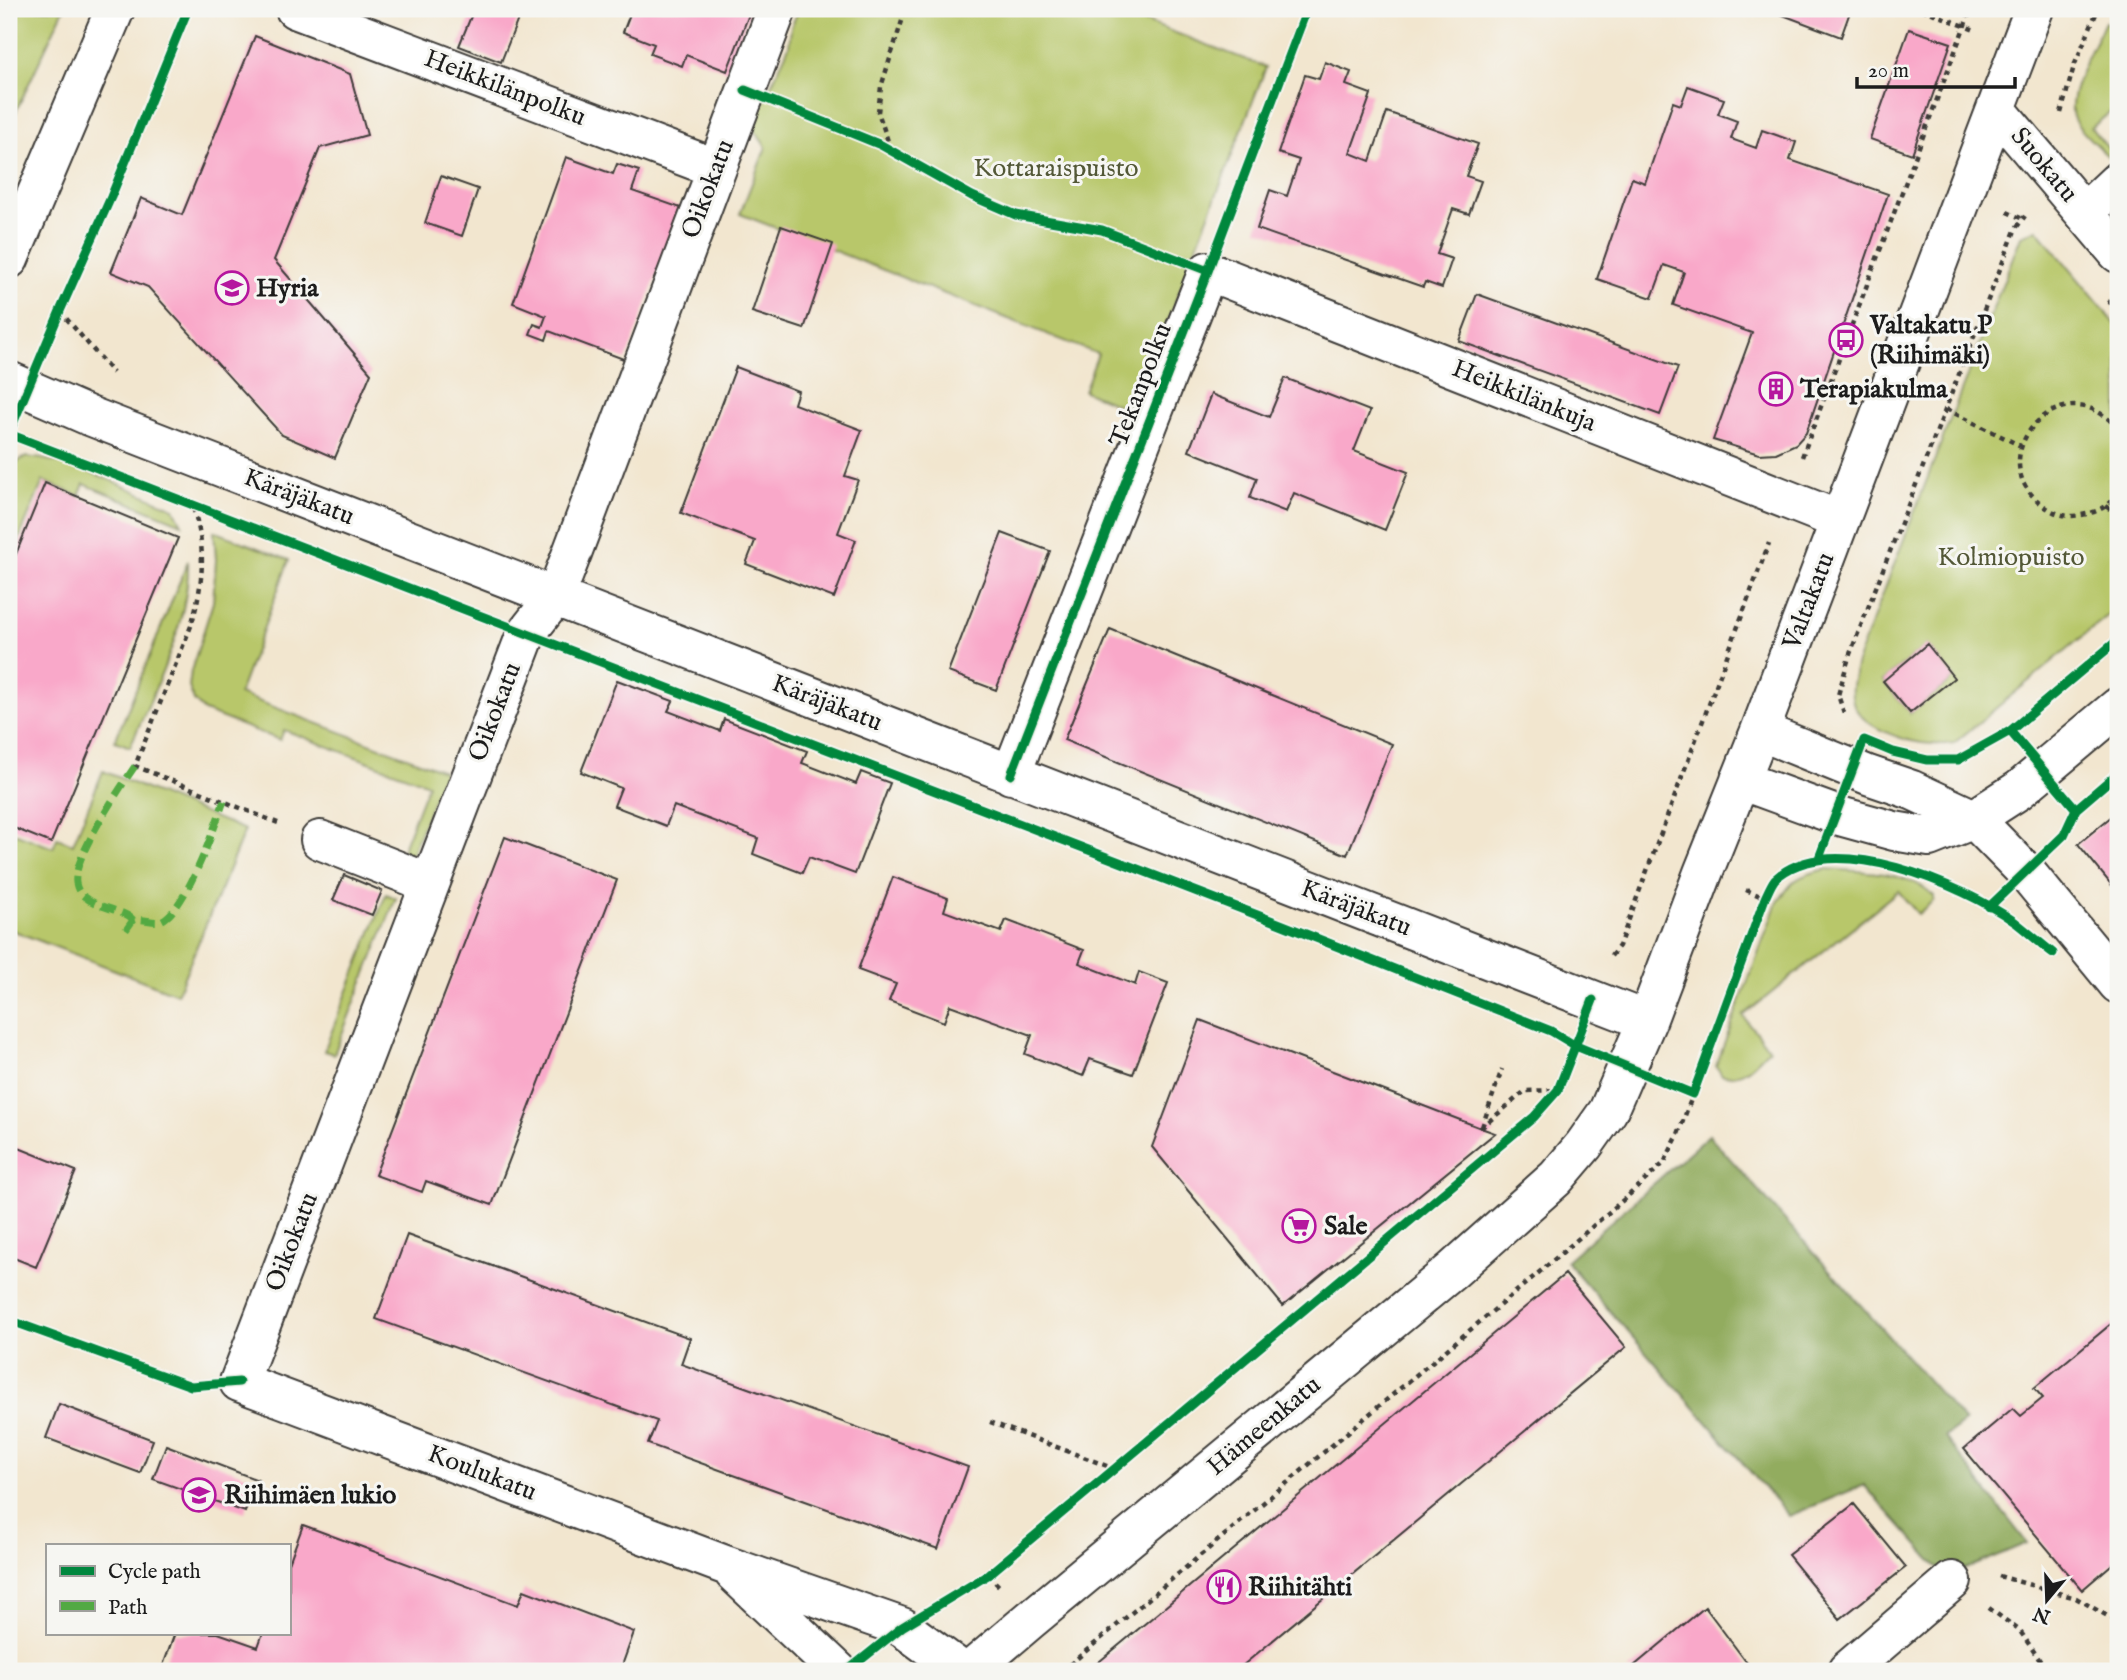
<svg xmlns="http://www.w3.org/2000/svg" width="2127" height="1680" font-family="'IM FELL English',serif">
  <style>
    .green { fill: #b8c76a; stroke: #6a7243; stroke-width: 2; fill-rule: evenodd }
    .forest { fill: #92ac5e; stroke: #57643d; stroke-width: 2 }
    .building { fill: #f9a8c9 }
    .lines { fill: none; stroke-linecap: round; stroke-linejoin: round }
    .minor-casing { stroke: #3c3a37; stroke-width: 42 }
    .path { stroke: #3c3a37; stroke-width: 4.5; stroke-dasharray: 5 5; stroke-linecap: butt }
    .minor { stroke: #fff; stroke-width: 38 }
    .quiet { stroke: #52a943; stroke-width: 7; stroke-dasharray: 14 7; stroke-linecap: butt }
    .cycleway-casing { stroke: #f6f6f2; stroke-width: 13 }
    .cycleway { stroke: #00873e; stroke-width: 9 }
    .labels { text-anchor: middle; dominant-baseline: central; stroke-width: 6; stroke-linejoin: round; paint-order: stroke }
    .street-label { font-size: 26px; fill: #1c1c1c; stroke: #f6f6f2 }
    .park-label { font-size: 26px; fill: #535837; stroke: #f6f6f2 }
    .poi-label { font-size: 26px; font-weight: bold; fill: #1c1c1c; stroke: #f6f6f2; text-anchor: start }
  </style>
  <rect width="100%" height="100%" fill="#f6f6f2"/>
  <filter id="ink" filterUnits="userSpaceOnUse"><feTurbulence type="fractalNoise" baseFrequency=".0143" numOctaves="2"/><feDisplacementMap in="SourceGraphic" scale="14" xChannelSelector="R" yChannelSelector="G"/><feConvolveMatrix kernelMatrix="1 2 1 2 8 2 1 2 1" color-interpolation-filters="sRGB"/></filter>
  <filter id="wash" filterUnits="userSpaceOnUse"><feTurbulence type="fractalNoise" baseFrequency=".00686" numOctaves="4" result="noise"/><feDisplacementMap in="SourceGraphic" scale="28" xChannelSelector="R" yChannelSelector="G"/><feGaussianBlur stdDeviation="1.57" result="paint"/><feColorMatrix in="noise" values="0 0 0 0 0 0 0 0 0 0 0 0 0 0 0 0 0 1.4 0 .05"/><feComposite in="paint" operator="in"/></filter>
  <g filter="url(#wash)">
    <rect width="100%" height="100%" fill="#f2e6cf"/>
    <path class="green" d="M21,9h43l-55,117v-88z
      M799,9h313l154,58 -133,344 -49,-20 14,-37 -358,-140 26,-67 -14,-20 37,-81 2,-19z
      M2105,22l13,6v78l-27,22 27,32 -4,2c-12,-12 -28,-25 -38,-39 -16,-22 19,-79 29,-101z
      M2037,229l81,98v280l-164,136c-7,1 -15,2 -22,1 -24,-1 -72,-16 -79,-42 -4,-13 2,-31 5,-44l163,-422zM1927,645l27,33 -44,35 -27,-32z
      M27,457c52,5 99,31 147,51l8,16 -98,-40 -5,12 -36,-15 -34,82v-87c4,-10 7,-15 18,-19z
      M214,531l75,29 -50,134 205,77 -33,85 -10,-3 27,-69 -144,-54 -4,10 -76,-29 -10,-10 -5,-14 2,-16 22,-69 3,-42z
      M188,561c2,62 -34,129 -58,186l-15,-6z
      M103,771l142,59 -68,164 -168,-65v-98l44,17 4,-10 16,6z
      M1827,869c35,3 81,1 107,27v4l-16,14 -20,-23 -155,125 26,33c-16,15 -23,29 -47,26l-6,-9 60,-161c17,-26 20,-29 51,-36z
      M386,894l10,4 -62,156 -10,-3z"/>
    <path class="forest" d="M1709,1135l256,287 -20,15 82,106 -81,34 -82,-92 -75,31 -223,-255z"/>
    <g id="blocks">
      <path class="building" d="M474,9h48l-21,53 -42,-16z
        M632,9h119l-24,62 -41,-16 -4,11 -32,-12 4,-10 -31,-12z
        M1767,9h84l-10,28z
        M1909,29l42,14 -39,111 -42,-15z
        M255,36l95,38 17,61 -47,13 -46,112 97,113 -36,85 -53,-23 -134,-148 -37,-15 30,-74 41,17z
        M1325,62l26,10 -5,13 25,9 -21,59 20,8 17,-49 91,32 -12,32 15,5 -12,33 -16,-5 -16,45 15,5 -10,29 -17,-6 -2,5 -166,-58 13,-39 17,6 12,-36 -21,-7 27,-78 14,4z
        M1688,86l36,13 -6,15 19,7 -6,18 25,9 6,-18 34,12 -6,18 98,34 -82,239 -10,11 -20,9 -17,1 -46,-14 39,-107 -79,-28 11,-33 -20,-7 -12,33 -55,-19 35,-101 13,5 28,-81 8,3z
        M566,157l47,17 4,-10 22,7 -7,20 49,17 -55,152 -77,-29 -3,9 -16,-6 4,-10 8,3 4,-11 -33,-13z
        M441,176l37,13 -16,47 -37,-13z
        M781,226l52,18 -29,85 -52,-17z
        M1477,294l201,73 -18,48 -201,-74z
        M736,367l62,24 -4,13 68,26 -17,46 13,4 -20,53 18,7 -22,58 -88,-34 9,-23 -74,-28z
        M1285,378l85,33 -16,40 54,21 -23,58 -91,-37 -8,19 -36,-14 7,-20 -68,-27 22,-57 58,23z
        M45,483l133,55 -127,305 -42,-17v-255z
        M1002,533l48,18 -54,139 -48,-18z
        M1110,629l282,115 -45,111 -283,-115z
        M1927,644l27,34 -44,35 -27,-32z
        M617,680l56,21 -5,10 52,20 4,-12 83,32 -5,12 54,21 5,-12 29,11 -35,91 -46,-17 -7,16 -49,-19 5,-16 -84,-32 -8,20 -52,-20 7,-18 -40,-16z
        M2118,811v82l-40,-49z
        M505,837l112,43 -125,325 -66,-24 -4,11 -47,-17z
        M344,875l38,16 -10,24 -39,-15z
        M893,877l55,21 -4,13 57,21 5,-12 78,30 -5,13 56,22 4,-13 29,11 -35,91 -43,-15 -7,17 -58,-22 7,-19 -82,-30 -6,17 -55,-21 7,-17 -38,-14z
        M1200,1020l281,108 14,5 -212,173 -131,-159z
        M9,1144l67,27 -40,96 -27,-11z
        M407,1235l283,103 -9,26 287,103 -30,82 -290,-105 9,-23 -281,-102z
        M1565,1274l61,73 -390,324h-148z
        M2111,1324l7,8v227l-36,31 -118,-141 49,-41 8,8 22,-18 -9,-10z
        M59,1404l94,36 -13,33 -94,-35z
        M166,1445l92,35 -13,32 -92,-33z
        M1854,1504l52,63 -66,52 -52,-64z
        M303,1525l215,80 6,-15 110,42 -14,39h-459l14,-38h43l40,14 5,-14h26v-70z
        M1705,1607l48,64h-125z"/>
    </g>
  </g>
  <g filter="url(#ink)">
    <use href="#blocks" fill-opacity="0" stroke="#3c3a37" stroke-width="2"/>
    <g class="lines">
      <defs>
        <path id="minor" d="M295,9l420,159
          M777,9l-208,552 -14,36 -29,37 -287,748 486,183 177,62 60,44
          M1996,109l122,144
          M2084,213l34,-32
          M9,259l106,-250
          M9,381l78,34 1560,606
          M1760,731l108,44 44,15 62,29 52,53 92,112
          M1011,775l197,-504 631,249
          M1740,780l96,35 58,16 35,6 45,-18 45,-29 99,-83
          M320,840l109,43
          M734,1573l104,98
          M970,1671l60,-51 423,-350 103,-92 28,-33 24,-34 39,-90 56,-148 57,-142 274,-722
          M1847,1671l105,-90"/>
      </defs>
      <use href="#minor" class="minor-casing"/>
      <path class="path" d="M1922,9l55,22
        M2061,113l13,-47 24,-57
        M891,150l-13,-38 3,-25 21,-66
        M2007,212l16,7
        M2108,300l10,13
        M60,311l53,62
        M1946,409l75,37
        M2118,429c-53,-65 -137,23 -80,72 10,9 21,15 34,15 18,-1 36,-7 46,-22
        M1802,457l169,-448
        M2106,506l12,10
        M193,508c14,41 10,77 -2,118l-56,140 143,57
        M1844,713l-6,-18 12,-41 166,-426 9,-12
        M1746,890l19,8
        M1611,956l8,-10 150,-403
        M1482,1127l20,-58
        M1481,1128l44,-37 33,-1
        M9,1337l8,-13
        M990,1422l125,47
        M988,1575l11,11
        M1999,1576l77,22 42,24
        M1989,1608l31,23 27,40
        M1062,1671l487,-407 81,-70 34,-31 13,-26 16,-43"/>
      <use href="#minor" class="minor"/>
      <path class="quiet" d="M133,920c-7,-10 -34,-11 -48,-23 -5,-3 -8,-8 -9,-14 -4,-24 44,-95 59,-117
        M126,930l7,-10c9,-2 20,3 27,1 25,-8 55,-95 64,-120"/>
      <defs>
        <path id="cycleway" d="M745,90l136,55 91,51 44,19 86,15 106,41
          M9,433l51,-122 51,-114 77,-188
          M9,434l1269,489 273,108 25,15 117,48 72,-196c3,-6 6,-14 10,-19 56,-52 189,7 240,43 13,10 25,21 38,31
          M2010,731l66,78
          M1011,775l197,-504 99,-262
          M1819,858l45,-118 29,12 34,8h31l52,-29 108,-91
          M1989,907l75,-72 12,-26 42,-36
          M9,1320l182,66 48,-4
          M847,1671l55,-44 86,-52 546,-458 24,-27 35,-90"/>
      </defs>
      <use href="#cycleway" class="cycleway-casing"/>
      <use href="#cycleway" class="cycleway"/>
    </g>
  </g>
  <defs>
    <symbol id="school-ring" viewBox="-11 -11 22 22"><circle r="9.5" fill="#f6f6f2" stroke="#b5179e" stroke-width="1.5"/><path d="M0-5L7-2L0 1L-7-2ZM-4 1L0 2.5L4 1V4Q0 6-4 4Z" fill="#b5179e"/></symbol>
    <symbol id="bus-ring" viewBox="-11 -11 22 22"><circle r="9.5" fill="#f6f6f2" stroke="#b5179e" stroke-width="1.5"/><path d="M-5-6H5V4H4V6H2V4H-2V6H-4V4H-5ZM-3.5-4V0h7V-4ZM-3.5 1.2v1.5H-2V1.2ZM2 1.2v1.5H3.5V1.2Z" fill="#b5179e"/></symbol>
    <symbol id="building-ring" viewBox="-11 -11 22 22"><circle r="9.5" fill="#f6f6f2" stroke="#b5179e" stroke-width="1.5"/><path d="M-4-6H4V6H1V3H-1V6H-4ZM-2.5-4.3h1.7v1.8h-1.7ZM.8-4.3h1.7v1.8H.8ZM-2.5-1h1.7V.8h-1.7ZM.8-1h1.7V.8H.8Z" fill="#b5179e"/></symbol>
    <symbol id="supermarket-ring" viewBox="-11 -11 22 22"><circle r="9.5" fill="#f6f6f2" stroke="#b5179e" stroke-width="1.5"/><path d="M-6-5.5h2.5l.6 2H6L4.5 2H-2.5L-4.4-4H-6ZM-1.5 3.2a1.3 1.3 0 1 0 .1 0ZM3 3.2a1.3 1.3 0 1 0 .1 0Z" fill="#b5179e"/></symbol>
    <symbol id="restaurant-ring" viewBox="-11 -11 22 22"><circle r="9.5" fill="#f6f6f2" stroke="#b5179e" stroke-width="1.5"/><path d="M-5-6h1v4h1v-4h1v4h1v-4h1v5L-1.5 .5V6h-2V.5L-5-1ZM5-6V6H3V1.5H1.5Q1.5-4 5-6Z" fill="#b5179e"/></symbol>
  </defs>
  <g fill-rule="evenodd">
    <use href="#school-ring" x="213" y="269" width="38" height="38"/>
    <use href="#bus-ring" x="1827" y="321" width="38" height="38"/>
    <use href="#building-ring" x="1757" y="370" width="38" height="38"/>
    <use href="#supermarket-ring" x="1280" y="1207" width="38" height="38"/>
    <use href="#school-ring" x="180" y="1476" width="38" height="38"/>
    <use href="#restaurant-ring" x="1205" y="1568" width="38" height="38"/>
  </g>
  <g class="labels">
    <g class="street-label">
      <text transform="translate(505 88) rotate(21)">Heikkilänpolku</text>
      <text transform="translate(2044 165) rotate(50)">Suokatu</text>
      <text transform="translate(708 189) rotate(-69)">Oikokatu</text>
      <text transform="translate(1141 385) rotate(-69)">Tekanpolku</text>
      <text transform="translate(1524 396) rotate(22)">Heikkilänkuja</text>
      <text transform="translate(299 497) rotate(21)">Käräjäkatu</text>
      <text transform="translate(1809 601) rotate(-69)">Valtakatu</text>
      <text transform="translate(827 703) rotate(21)">Käräjäkatu</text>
      <text transform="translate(495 712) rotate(-69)">Oikokatu</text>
      <text transform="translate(1356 908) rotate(21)">Käräjäkatu</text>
      <text transform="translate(292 1242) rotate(-69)">Oikokatu</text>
      <text transform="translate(1264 1426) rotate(-40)">Hämeenkatu</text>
      <text transform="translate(482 1473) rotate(21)">Koulukatu</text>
    </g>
    <g class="park-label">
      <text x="1056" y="168">Kottaraispuisto</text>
      <text x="2011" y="557">Kolmiopuisto</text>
    </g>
    <g class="poi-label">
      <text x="256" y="288">Hyria</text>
      <text x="1870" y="325">Valtakatu P<tspan x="1870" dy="30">(Riihimäki)</tspan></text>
      <text x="1800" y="389">Terapiakulma</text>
      <text x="1324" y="1226">Sale</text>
      <text x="224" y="1495">Riihimäen lukio</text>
      <text x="1248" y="1587">Riihitähti</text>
    </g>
  </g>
  <rect width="2127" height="1680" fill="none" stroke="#f6f6f2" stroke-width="35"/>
  <rect x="46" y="1544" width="245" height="91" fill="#f6f6f2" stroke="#9f9f9c" stroke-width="2"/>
  <rect x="60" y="1566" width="35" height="10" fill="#00873e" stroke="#9f9f9c" stroke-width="2"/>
  <text x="108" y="1578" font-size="21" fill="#1c1c1c">Cycle path</text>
  <rect x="60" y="1601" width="35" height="10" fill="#52a943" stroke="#9f9f9c" stroke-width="2"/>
  <text x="108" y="1614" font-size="21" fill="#1c1c1c">Path</text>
  <g transform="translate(2047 1600) rotate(199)" stroke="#f6f6f2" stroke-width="5" paint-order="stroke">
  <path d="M0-5L12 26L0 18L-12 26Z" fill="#1c1c1c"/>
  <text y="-10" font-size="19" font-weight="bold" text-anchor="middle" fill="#1c1c1c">N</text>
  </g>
  <path d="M1857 77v10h158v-10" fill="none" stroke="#1c1c1c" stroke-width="3.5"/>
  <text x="1868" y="77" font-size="21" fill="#1c1c1c" stroke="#f6f6f2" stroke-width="5" paint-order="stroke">20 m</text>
</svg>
